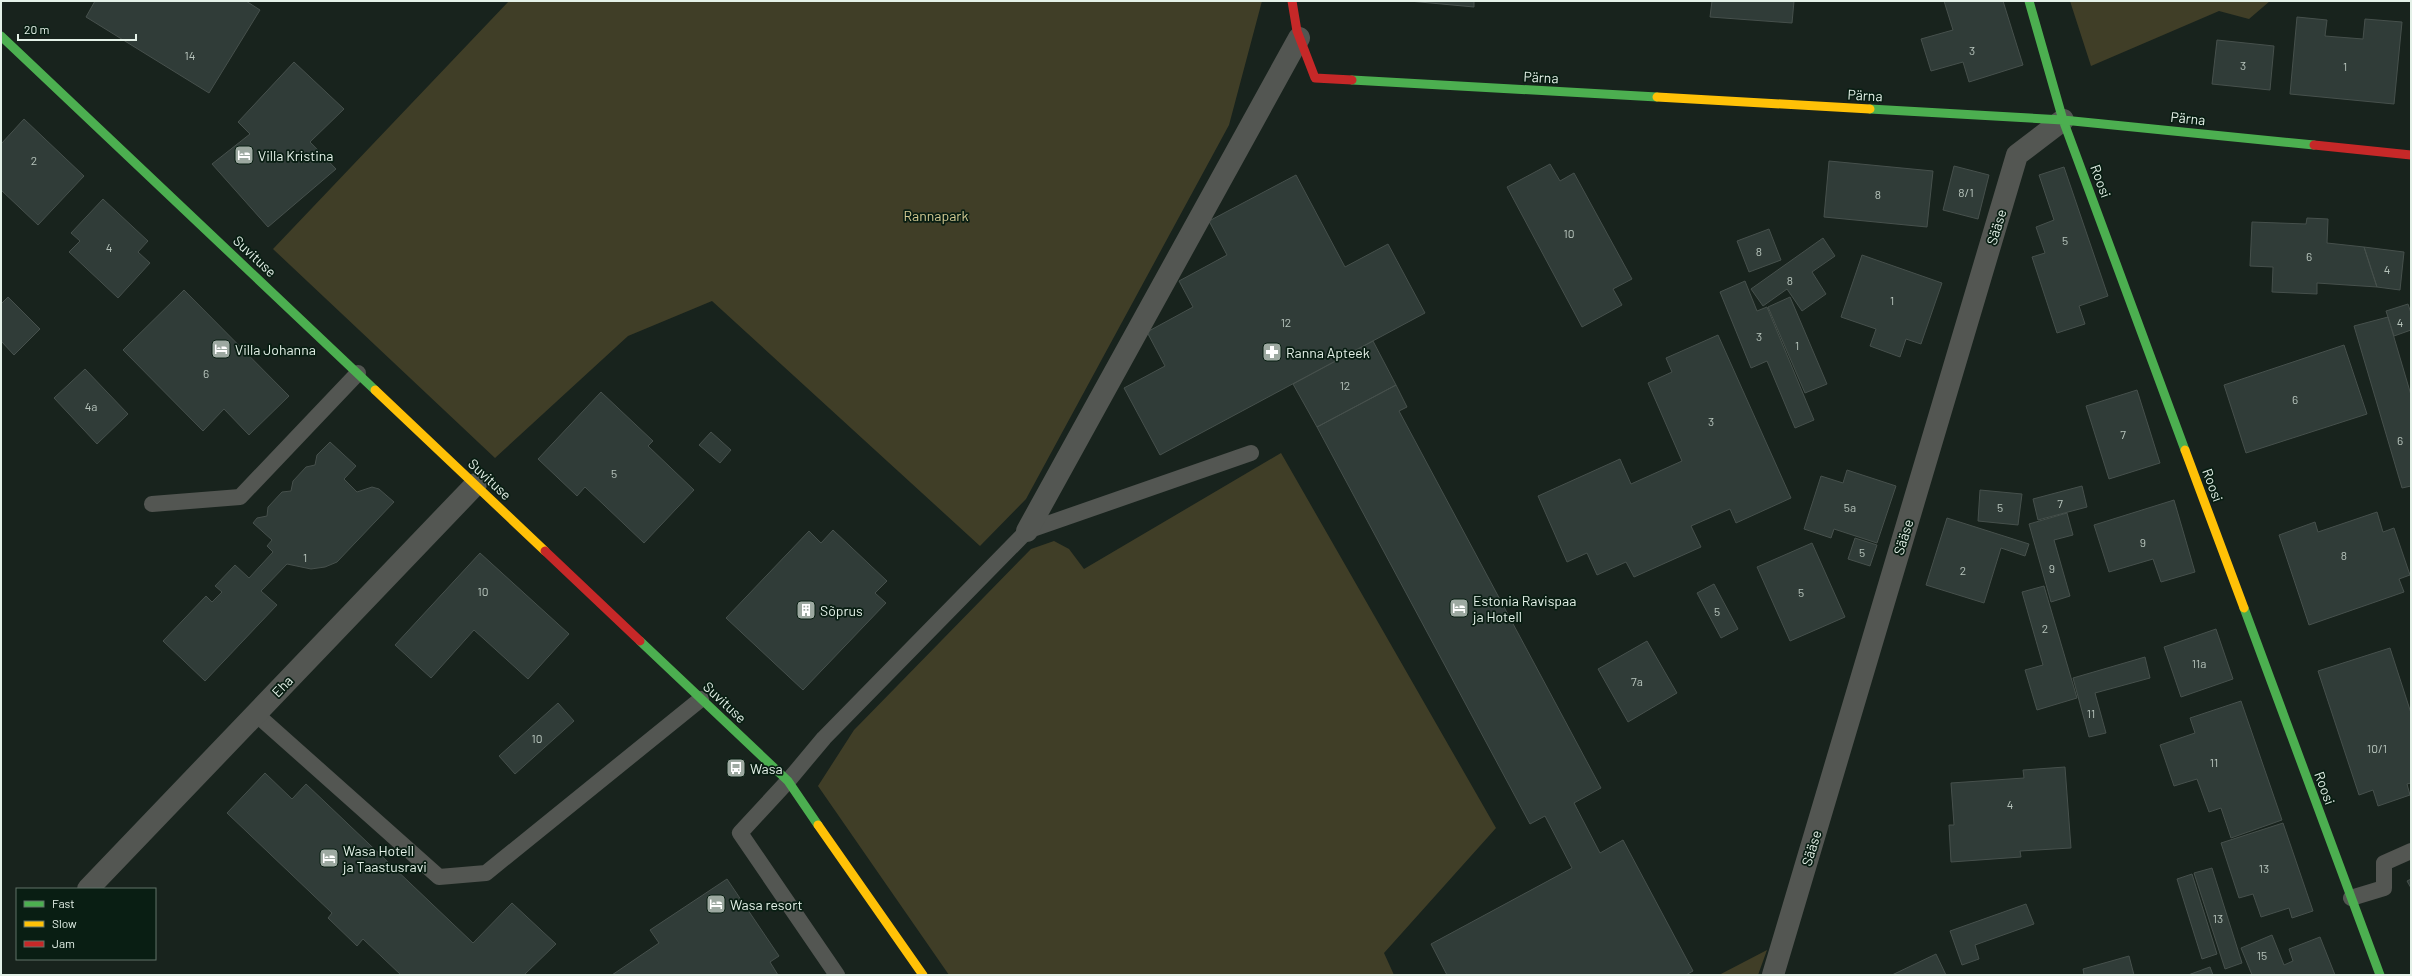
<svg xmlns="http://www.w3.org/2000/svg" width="2412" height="976" font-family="Barlow,sans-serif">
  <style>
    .green { fill: #403e27 }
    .building { fill: #303c38; stroke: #46504c }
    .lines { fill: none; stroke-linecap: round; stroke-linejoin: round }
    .lane { stroke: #535652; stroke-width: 16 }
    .street { stroke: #535652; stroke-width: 22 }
    .fast { stroke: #4caf50; stroke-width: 9 }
    .slow { stroke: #ffc107; stroke-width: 9 }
    .jam { stroke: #c62828; stroke-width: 9 }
    .labels { text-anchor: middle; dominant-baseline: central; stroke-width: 3.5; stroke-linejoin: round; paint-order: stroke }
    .number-label { font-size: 12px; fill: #b7c4bc }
    .street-label { font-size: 14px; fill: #e4f1e8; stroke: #091e13 }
    .poi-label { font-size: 14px; fill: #e4f1e8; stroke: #091e13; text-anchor: start }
    .park-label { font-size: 14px; fill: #d4ca93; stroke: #091e13 }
  </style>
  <rect width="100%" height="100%" fill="#18231d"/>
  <path class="green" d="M509,1h753l-33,124 -203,374 -46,47 -268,-245 -84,35 -133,122 -222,-209z
    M2070,1h200l-21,18 -30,-8 -128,55z
    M1281,453l215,375 -112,125 10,22h-445l-131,-189 36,-56 177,-181 23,-8 15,8 15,20z
    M1767,950l-9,25h-39z"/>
  <path class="building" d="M95,1h151l14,9 -51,83 -123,-76z
    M1409,1h65v6z
    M1712,1h82l-2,22 -82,-6z
    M1944,1h59l20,64 -54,17 -6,-20 -32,9 -10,-32 32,-9z
    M2297,17l30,3 -2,16 38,3 2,-20 37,3 -8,82 -104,-10z
    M2217,40l57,6 -4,44 -58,-6z
    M294,62l50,47 -34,33 26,27 -68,58 -56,-63 38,-30 -12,-12z
    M24,119l60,57 -46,49 -37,-35v-46z
    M1829,161l104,10 -6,56 -103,-10z
    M1550,164l10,17 14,-8 58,106 -19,10 9,16 -40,22 -75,-140z
    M1954,166l35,9 -11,44 -35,-9z
    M2064,167l44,129 -29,10 6,18 -28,9 -25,-76 13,-4 -9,-26 18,-7 -15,-45z
    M1296,175l49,92 43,-23 37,69 -265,142 -36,-67 41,-22 -18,-34 46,-25 -14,-26 48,-26 -18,-34z
    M103,199l45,42 -10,11 12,11 -32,35 -49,-46 11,-11 -9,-8z
    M2307,218l21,1 -1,24 37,4 13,40 -60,-4v11l-45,-2 1,-25 -23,-1 2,-44 54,2z
    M1769,229l12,31 -32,12 -12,-31z
    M1823,238l12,18 -23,16 14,22 -24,17 -15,-22 -24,17 -12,-17z
    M2364,247l40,5 -4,38 -23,-3z
    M1862,255l80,28 -21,61 -15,-5 -6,18 -30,-11 6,-17 -35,-12z
    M1745,281l12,30 10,-4 47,113 -19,8 -28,-67 -16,7 -31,-76z
    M184,290l105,106 -40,39 -25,-26 -21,22 -80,-81z
    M8,297l32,32 -26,26 -13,-14v-37z
    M1790,297l37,87 -22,9 -37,-86z
    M2408,304l3,9v17l-17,6 -8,-25z
    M2388,317l23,78v91l-9,2 -48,-162z
    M1718,335l73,163 -55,25 -6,-14 -39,17 10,21 -67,30 -8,-15 -29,13 -10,-22 -20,9 -29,-66 82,-37 11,25 51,-23 -34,-78 24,-11 -6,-14z
    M1373,341l23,44 -79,42 -24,-43z
    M2344,345l23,69 -121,39 -22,-68z
    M85,369l43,45 -31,30 -43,-46z
    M1396,385l11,22 -8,4 202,377 -27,15 26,50 23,-13 70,131 -7,4h-239l-16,-31 141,-76 -27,-52 -15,8 -213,-397z
    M2137,390l23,73 -51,16 -23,-73z
    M601,392l52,49 -5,5 46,44 -50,53 -59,-56 -8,9 -39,-37z
    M711,432l20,18 -11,13 -21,-18z
    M330,442l26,24 -12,13 13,13 15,-5 7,2 15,13 -57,60 -12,5 -14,2 -24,-5 -26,27 16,14 -72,76 -42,-40 43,-45 6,6 10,-10 -7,-6 20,-21 14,13 24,-26 -6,-6 5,-6 -19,-17 4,-5 10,-2 1,-9 14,-15 9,-1 2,-10 13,-14 9,-2 2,-10z
    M1847,470l49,16 -19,57 -43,-14 -3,9 -27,-9 17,-53 22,7z
    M2082,486l5,21 -49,13 -5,-21z
    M1980,490l42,4 -4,31 -40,-4z
    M2174,500l21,72 -34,10 -8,-23 -44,13 -15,-47z
    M2377,512l6,20 11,-4 16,47 -11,4 5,13 -95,33 -30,-90 36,-13 3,10z
    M2067,513l6,22 -19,5 16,56 -19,6 -22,-78z
    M1947,518l82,26 -4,12 -24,-8 -17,55 -58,-18z
    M833,530l54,51 -12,12 11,10 -83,87 -77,-72 83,-87 12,12z
    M1855,538l22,7 -7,21 -22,-7z
    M1812,543l33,74 -55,24 -33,-74z
    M480,553l89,81 -41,45 -54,-49 -43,48 -36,-33z
    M1714,584l24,45 -17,9 -24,-45z
    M2044,586l33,112 -40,12 -12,-40 18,-5 -21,-73z
    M2216,629l17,50 -52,18 -17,-50z
    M1647,641l30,52 -49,29 -30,-53z
    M2390,648l21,65v70l-4,1 3,11 -32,11 -5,-16 -14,5 -41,-124z
    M2145,657l5,21 -55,15 11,40 -17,4 -16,-59z
    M2241,701l41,119 -51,18 -10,-30 -12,4 -12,-33 -23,7 -14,-41 35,-12 -5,-15z
    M558,703l16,18 -59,53 -16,-18z
    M2065,767l6,81 -51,3 1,6 -70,5 -2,-37h5l-3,-42 73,-5 -1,-8z
    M265,773l27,26 14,-15 167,159 39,-40 44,41 -32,31h-123l-38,-36 -6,7 -29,-28 4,-5 -105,-100z
    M2283,823l30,88 -21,7 -3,-10 -28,9 -8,-23 -14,4 -18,-55z
    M2212,868l30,95 -17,6 -31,-96z
    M2192,874l25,80 -15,5 -25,-80z
    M727,879l52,77 -9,6 8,13h-166l47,-32 -9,-13z
    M2411,879v9l-4,-7z
    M2026,904l8,20 -59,21 4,14 -17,6 -12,-34z
    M2272,935l12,30 9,-4 -4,-12 31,-12 15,38h-83l-11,-27z
    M1936,954l10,21h-54z
    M2129,956l5,19h-50l-1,-6z
    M2210,967l3,8h-25z"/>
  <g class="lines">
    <path class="lane" d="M152,504l88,-7 118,-124
      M256,714l183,163 47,-4 215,-174
      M2351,898l33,-10v-25l27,-12
      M837,975l-97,-142 48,-52 36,-43 203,-207 224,-78"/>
    <path class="street" d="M1027,531l272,-493
      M88,889l388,-405
      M1773,975l244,-820 46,-35"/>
    <path class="fast" d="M2029,1l34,119 122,330
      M1,36l374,354
      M1352,80l305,17
      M1870,109l193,11 251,25
      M2244,608l136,367
      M640,641l148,140 30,44"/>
    <path class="slow" d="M1657,97l213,12
      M375,390l170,161
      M2185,450l59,158
      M818,825l105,150"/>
    <path class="jam" d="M1292,1l5,30 18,47 37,2
      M2314,145l97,10
      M545,551l95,90"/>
  </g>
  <defs>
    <symbol id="hotel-square" viewBox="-11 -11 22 22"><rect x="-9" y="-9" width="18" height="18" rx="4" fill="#9da9a1" stroke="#091e13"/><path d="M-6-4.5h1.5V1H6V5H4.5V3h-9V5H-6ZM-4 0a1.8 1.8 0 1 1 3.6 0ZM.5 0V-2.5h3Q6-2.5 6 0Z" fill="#fff"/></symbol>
    <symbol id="pharmacy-square" viewBox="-11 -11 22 22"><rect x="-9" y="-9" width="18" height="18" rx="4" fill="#9da9a1" stroke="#091e13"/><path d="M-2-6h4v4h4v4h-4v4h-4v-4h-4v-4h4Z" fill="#fff"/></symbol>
    <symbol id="building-square" viewBox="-11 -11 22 22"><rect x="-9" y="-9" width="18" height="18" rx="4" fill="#9da9a1" stroke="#091e13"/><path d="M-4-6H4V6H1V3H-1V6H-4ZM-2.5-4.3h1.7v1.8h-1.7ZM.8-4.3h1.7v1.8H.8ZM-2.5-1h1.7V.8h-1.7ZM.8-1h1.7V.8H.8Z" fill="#fff"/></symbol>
    <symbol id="bus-square" viewBox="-11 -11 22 22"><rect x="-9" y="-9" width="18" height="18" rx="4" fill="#9da9a1" stroke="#091e13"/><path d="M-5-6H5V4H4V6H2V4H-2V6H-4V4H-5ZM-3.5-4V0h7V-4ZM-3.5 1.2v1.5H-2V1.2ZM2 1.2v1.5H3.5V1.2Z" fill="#fff"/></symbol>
  </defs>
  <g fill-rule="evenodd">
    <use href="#hotel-square" x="233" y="144" width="22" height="22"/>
    <use href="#hotel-square" x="210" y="338" width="22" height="22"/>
    <use href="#pharmacy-square" x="1261" y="341" width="22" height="22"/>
    <use href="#hotel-square" x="1448" y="597" width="22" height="22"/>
    <use href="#building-square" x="795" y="599" width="22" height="22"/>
    <use href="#bus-square" x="725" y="757" width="22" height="22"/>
    <use href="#hotel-square" x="318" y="847" width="22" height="22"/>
    <use href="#hotel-square" x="705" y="893" width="22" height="22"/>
  </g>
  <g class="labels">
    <g class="number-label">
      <text x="1972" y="50">3</text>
      <text x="190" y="55">14</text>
      <text x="2243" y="65">3</text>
      <text x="2345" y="66">1</text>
      <text x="34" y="160">2</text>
      <text x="1966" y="192">8/1</text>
      <text x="1878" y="194">8</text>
      <text x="1569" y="233">10</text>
      <text x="2065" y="240">5</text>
      <text x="109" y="247">4</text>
      <text x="1759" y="251">8</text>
      <text x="2309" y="256">6</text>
      <text x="2387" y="269">4</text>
      <text x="1790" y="280">8</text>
      <text x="1892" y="300">1</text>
      <text x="1286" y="322">12</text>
      <text x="2400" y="322">4</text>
      <text x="1759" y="336">3</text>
      <text x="1797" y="345">1</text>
      <text x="206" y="373">6</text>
      <text x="1345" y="385">12</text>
      <text x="2295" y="399">6</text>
      <text x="91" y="406">4a</text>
      <text x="1711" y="421">3</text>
      <text x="2123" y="434">7</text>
      <text x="2400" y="440">6</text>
      <text x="614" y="473">5</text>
      <text x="2060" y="503">7</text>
      <text x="1850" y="507">5a</text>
      <text x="2000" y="507">5</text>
      <text x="2143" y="542">9</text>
      <text x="1862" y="552">5</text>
      <text x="2344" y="555">8</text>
      <text x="305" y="557">1</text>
      <text x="2052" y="568">9</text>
      <text x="1963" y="570">2</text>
      <text x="483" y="591">10</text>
      <text x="1801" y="592">5</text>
      <text x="1717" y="611">5</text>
      <text x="2045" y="628">2</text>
      <text x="2199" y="663">11a</text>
      <text x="1637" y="681">7a</text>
      <text x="2091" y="713">11</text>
      <text x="537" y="738">10</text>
      <text x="2377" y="748">10/1</text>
      <text x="2214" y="762">11</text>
      <text x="2010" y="804">4</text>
      <text x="2264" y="868">13</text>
      <text x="2218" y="918">13</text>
      <text x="2262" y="955">15</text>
    </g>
    <g class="street-label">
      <text transform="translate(1541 77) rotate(3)">Pärna</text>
      <text transform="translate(1865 95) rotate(3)">Pärna</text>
      <text transform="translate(2188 118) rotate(6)">Pärna</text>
      <text transform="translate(2101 181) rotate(70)">Roosi</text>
      <text transform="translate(1996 227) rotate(-73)">Sääse</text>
      <text transform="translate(255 256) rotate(43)">Suvituse</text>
      <text transform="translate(490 479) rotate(43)">Suvituse</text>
      <text transform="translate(2213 485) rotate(70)">Roosi</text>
      <text transform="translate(1903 537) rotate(-73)">Sääse</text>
      <text transform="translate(282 686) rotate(-46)">Eha</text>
      <text transform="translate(725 702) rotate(43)">Suvituse</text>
      <text transform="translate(2325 788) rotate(70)">Roosi</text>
      <text transform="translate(1811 848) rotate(-73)">Sääse</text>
    </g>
    <g class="poi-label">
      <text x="258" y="155">Villa Kristina</text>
      <text x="235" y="349">Villa Johanna</text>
      <text x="1286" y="352">Ranna Apteek</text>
      <text x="1473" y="600">Estonia Ravispaa<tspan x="1473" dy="16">ja Hotell</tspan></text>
      <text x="820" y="610">Sõprus</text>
      <text x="750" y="768">Wasa</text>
      <text x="343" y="850">Wasa Hotell<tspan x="343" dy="16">ja Taastusravi</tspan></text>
      <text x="730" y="904">Wasa resort</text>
    </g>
    <g class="park-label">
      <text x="936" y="215">Rannapark</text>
    </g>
  </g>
  <rect width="2412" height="976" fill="none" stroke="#e4f1e8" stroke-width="4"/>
  <rect x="16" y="888" width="140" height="72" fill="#091e13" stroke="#617268"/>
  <rect x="24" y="901" width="20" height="6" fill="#4caf50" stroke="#617268"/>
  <text x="52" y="908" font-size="12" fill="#e4f1e8">Fast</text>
  <rect x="24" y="921" width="20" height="6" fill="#ffc107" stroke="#617268"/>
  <text x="52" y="928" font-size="12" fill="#e4f1e8">Slow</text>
  <rect x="24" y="941" width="20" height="6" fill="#c62828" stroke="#617268"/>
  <text x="52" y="948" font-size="12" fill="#e4f1e8">Jam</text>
  <path d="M18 34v6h118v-6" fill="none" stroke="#e4f1e8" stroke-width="2"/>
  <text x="24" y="34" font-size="12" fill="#e4f1e8" stroke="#091e13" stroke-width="3" paint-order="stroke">20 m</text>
</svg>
